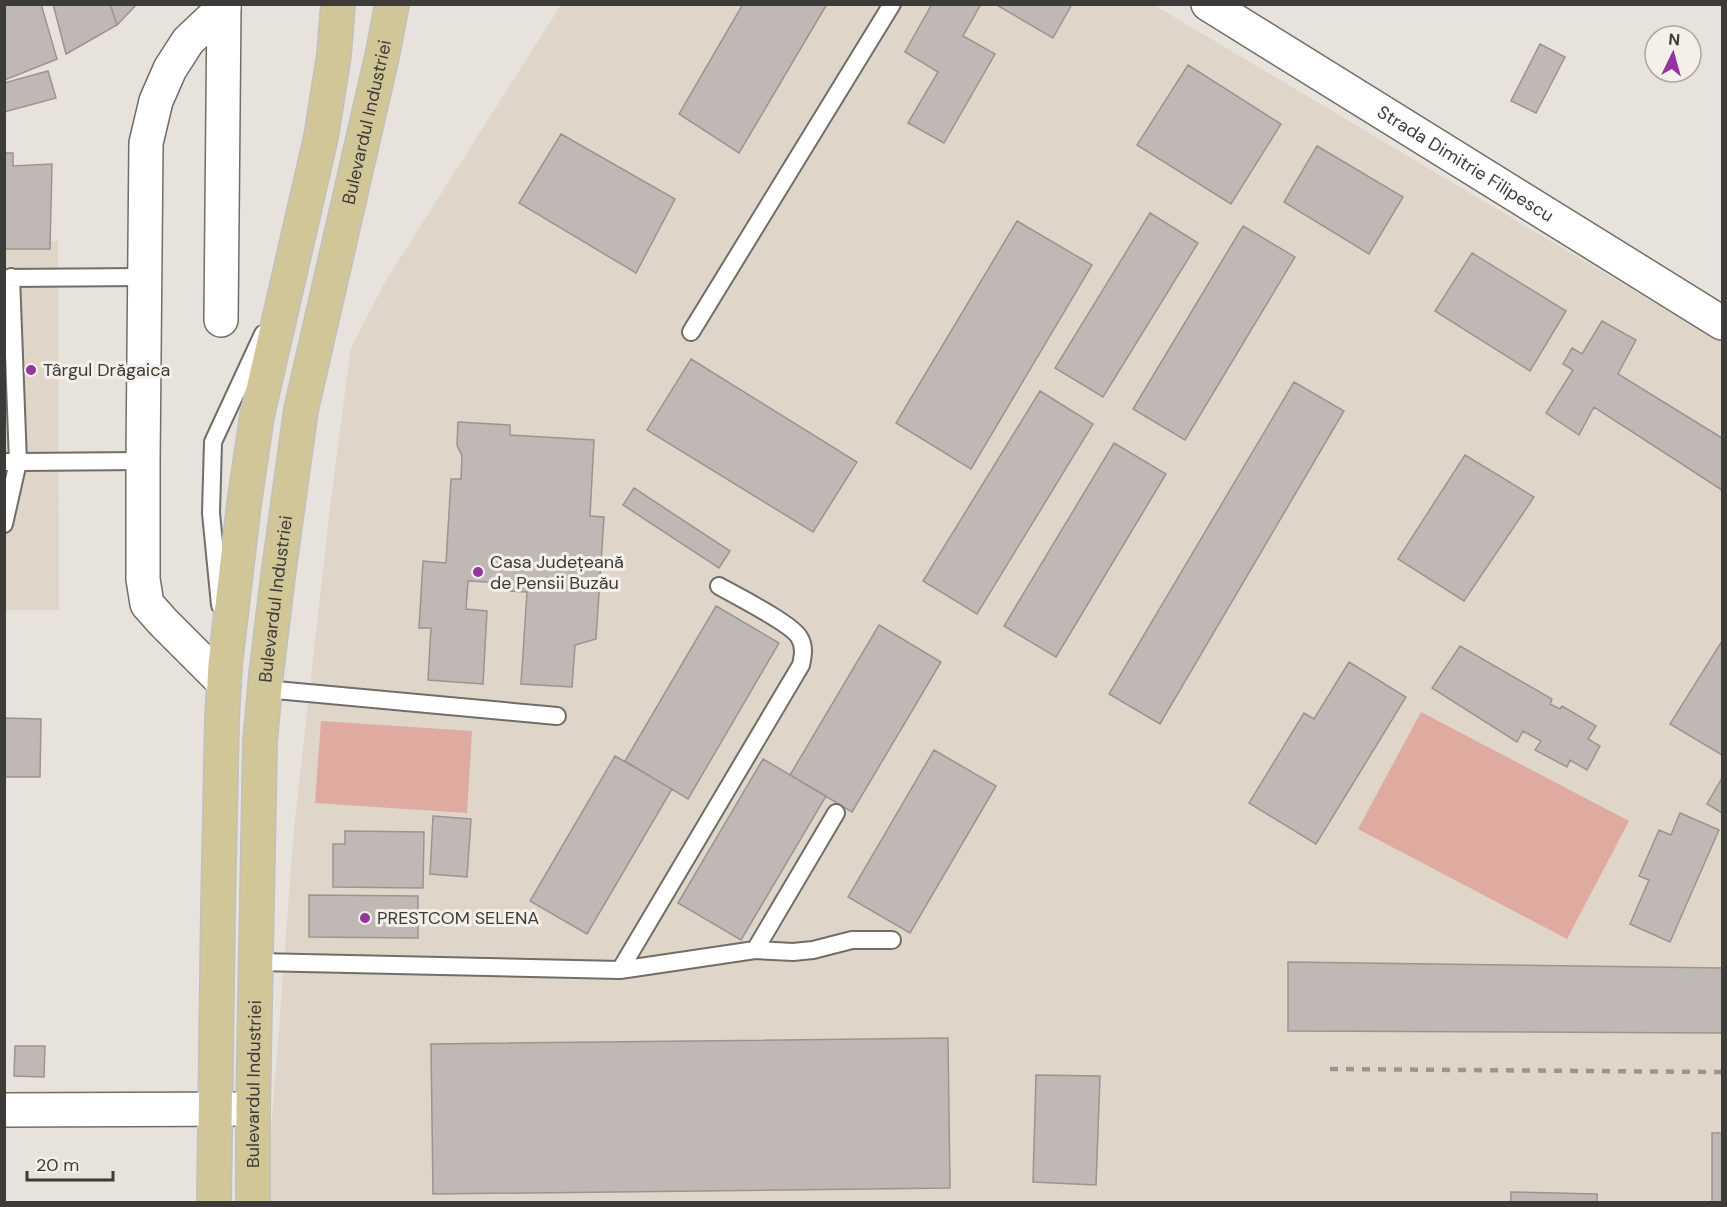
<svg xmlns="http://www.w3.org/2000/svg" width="1727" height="1207" font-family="'DM Sans',sans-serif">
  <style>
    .built { fill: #dfd5c8 }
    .green { fill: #dfaa9f }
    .building { fill: #c0b8b4; stroke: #9b9490; stroke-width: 1.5 }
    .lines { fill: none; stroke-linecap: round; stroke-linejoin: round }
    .service-casing { stroke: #716d67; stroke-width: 20 }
    .minor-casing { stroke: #716d67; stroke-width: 36 }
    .primary-casing { stroke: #c1c0bf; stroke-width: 36 }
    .service { stroke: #fff; stroke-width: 16 }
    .minor { stroke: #fff; stroke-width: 33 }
    .primary { stroke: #d0c698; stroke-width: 33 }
    .rail { stroke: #999691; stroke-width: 4.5; stroke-dasharray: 8 8; stroke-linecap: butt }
    .poi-dot { fill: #94349d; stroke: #f4efe8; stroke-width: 2 }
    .labels { text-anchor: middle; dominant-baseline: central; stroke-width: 6; stroke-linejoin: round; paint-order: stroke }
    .street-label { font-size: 18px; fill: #3d3b38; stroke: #f4efe8 }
    .poi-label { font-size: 18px; fill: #3d3b38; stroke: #f4efe8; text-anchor: start }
  </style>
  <rect width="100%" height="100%" fill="#e7e2db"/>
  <path class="built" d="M561,5h593l568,338v859h-1455v-16l27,-357 37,-330 20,-151 34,-66z
    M50,241h8l1,369h-54v-361h45z"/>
  <path class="green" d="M1421,712l208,109 -62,118 -209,-110z
    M321,721l151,10 -5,82 -152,-10z"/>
  <path class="building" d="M4,4h37l16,55 -52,21z
    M53,4h57l7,21 -51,29z
    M110,4h27l-20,21z
    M743,4h84l-88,149 -60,-39z
    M932,4h49l-18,32 32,18 -51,89 -36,-20 30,-51 -33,-20z
    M995,4h77l-19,34z
    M1540,44l25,13 -29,56 -25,-12z
    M1188,65l93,59 -50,80 -94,-59z
    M48,71l8,27 -52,14v-29z
    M561,134l114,65 -39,74 -117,-70z
    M1317,146l86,51 -34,57 -85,-52z
    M4,153h9v13l39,-2 -2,85h-46z
    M1150,213l48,30 -95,154 -48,-29z
    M1017,221l75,44 -121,204 -75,-46z
    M1243,226l52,31 -110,183 -52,-31z
    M1472,253l94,58 -36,60 -95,-60z
    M1602,321l34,19 -18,34 104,64v52l-128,-83 -15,28 -33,-22 27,-43 -10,-6 9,-16 10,6z
    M691,359l166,103 -44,70 -166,-102z
    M1294,382l50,29 -184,313 -51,-30z
    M1040,391l53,33 -116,190 -54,-33z
    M458,422l52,3v10l84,5 -4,76 14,1 -8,122 -21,6 -3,42 -51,-3 6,-92 -18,-1 -1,-8 -40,-2 -2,28 21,2 -4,73 -55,-4 3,-52h-12l4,-67 23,2 5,-84h10l1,-23 -5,-11z
    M1114,443l52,31 -110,183 -52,-31z
    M1465,455l69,42 -70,104 -66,-42z
    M634,488l96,63 -11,17 -96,-63z
    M716,606l63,37 -91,156 -63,-38z
    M879,625l62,37 -89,150 -62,-37z
    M1722,641v114l-52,-31z
    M1460,646l92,53 -2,5 10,5 2,-3 34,20 -8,13 12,7 -13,24 -17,-10 -3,7 -32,-17 6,-9 -18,-10 -6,11 -85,-54z
    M1349,662l57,35 -90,147 -67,-41 55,-90 10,6z
    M4,718l37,1 -1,58h-36z
    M934,750l62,36 -86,147 -62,-36z
    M615,756l57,33 -85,145 -57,-33z
    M763,759l63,37 -85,144 -63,-37z
    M1722,778v35l-15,-9z
    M1680,813l39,17 -49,112 -40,-18 19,-44 -10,-4 20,-46 12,5z
    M433,816l38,3 -4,58 -37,-3z
    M345,831l79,1 -1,56 -90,-1v-43h12z
    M309,895l109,1v42l-109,-1z
    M1288,962l434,6v65l-434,-2z
    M948,1038l2,150 -517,6 -2,-150z
    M15,1046h30l-1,31 -30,-1z
    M1036,1075l64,1 -4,109 -63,-3z
    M1712,1133h10v69h-10z
    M1511,1192l86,2v8h-86z"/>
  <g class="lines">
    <defs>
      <path id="service" d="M4,278l141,-1
        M691,332l201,-328
        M4,462h14l-7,-185
        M4,524l14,-62 125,-1
        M220,605l-9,-92 2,-71 50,-108
        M265,689l292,27
        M755,950l81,-137
        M257,962l363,8 135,-20 38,2 20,-2 39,-10h40
        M620,970l181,-305c2,-9 4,-19 -2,-28 -7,-13 -64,-42 -80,-51"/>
      <g id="minor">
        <path id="s1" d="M1208,4l514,319"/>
        <path d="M221,320l3,-316"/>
        <path d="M224,683l-61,-61 -16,-18 -4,-25v-118l3,-318 10,-42 14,-32 18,-28 36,-34"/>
        <path d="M4,1110l249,-1"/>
      </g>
      <g id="primary">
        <path d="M214,1202l4,-293 4,-190 3,-54 19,-161 13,-88 64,-279 13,-82 4,-51"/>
        <path id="s2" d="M253,1202v-93l7,-367 6,-67 12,-99 23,-166 82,-358 9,-48"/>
      </g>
    </defs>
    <use href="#service" class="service-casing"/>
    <use href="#minor" class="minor-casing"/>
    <use href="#primary" class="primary-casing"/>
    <use href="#service" class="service"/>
    <use href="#minor" class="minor"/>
    <use href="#primary" class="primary"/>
    <path class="rail" d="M1330,1069l392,3"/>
  </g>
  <g class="poi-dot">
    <circle cx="31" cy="370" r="6"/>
    <circle cx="478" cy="572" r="6"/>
    <circle cx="365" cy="918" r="6"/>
  </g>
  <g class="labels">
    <g class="street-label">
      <text stroke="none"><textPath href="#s2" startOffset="1090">Bulevardul Industriei</textPath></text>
      <text stroke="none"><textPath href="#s1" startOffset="303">Strada Dimitrie Filipescu</textPath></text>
      <text stroke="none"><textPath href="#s2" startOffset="604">Bulevardul Industriei</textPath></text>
      <text stroke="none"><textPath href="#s2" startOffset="118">Bulevardul Industriei</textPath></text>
    </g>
    <g class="poi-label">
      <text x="43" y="370">Târgul Drăgaica</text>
      <text x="490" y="562">Casa Județeană<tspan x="490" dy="21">de Pensii Buzău</tspan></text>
      <text x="377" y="918">PRESTCOM SELENA</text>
    </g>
  </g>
  <rect width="1727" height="1207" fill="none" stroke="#3d3b38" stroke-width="12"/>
  <g transform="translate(1673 54) rotate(5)"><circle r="28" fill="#f4efe8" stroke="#aba7a2" stroke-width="1.5"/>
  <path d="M0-4.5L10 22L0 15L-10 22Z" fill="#94349d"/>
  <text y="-9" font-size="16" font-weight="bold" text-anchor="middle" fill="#3d3b38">N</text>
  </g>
  <path d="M27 1171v9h86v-9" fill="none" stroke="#3d3b38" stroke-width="3"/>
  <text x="36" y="1171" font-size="18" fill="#3d3b38" stroke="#f4efe8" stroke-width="4.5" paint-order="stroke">20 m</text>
</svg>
